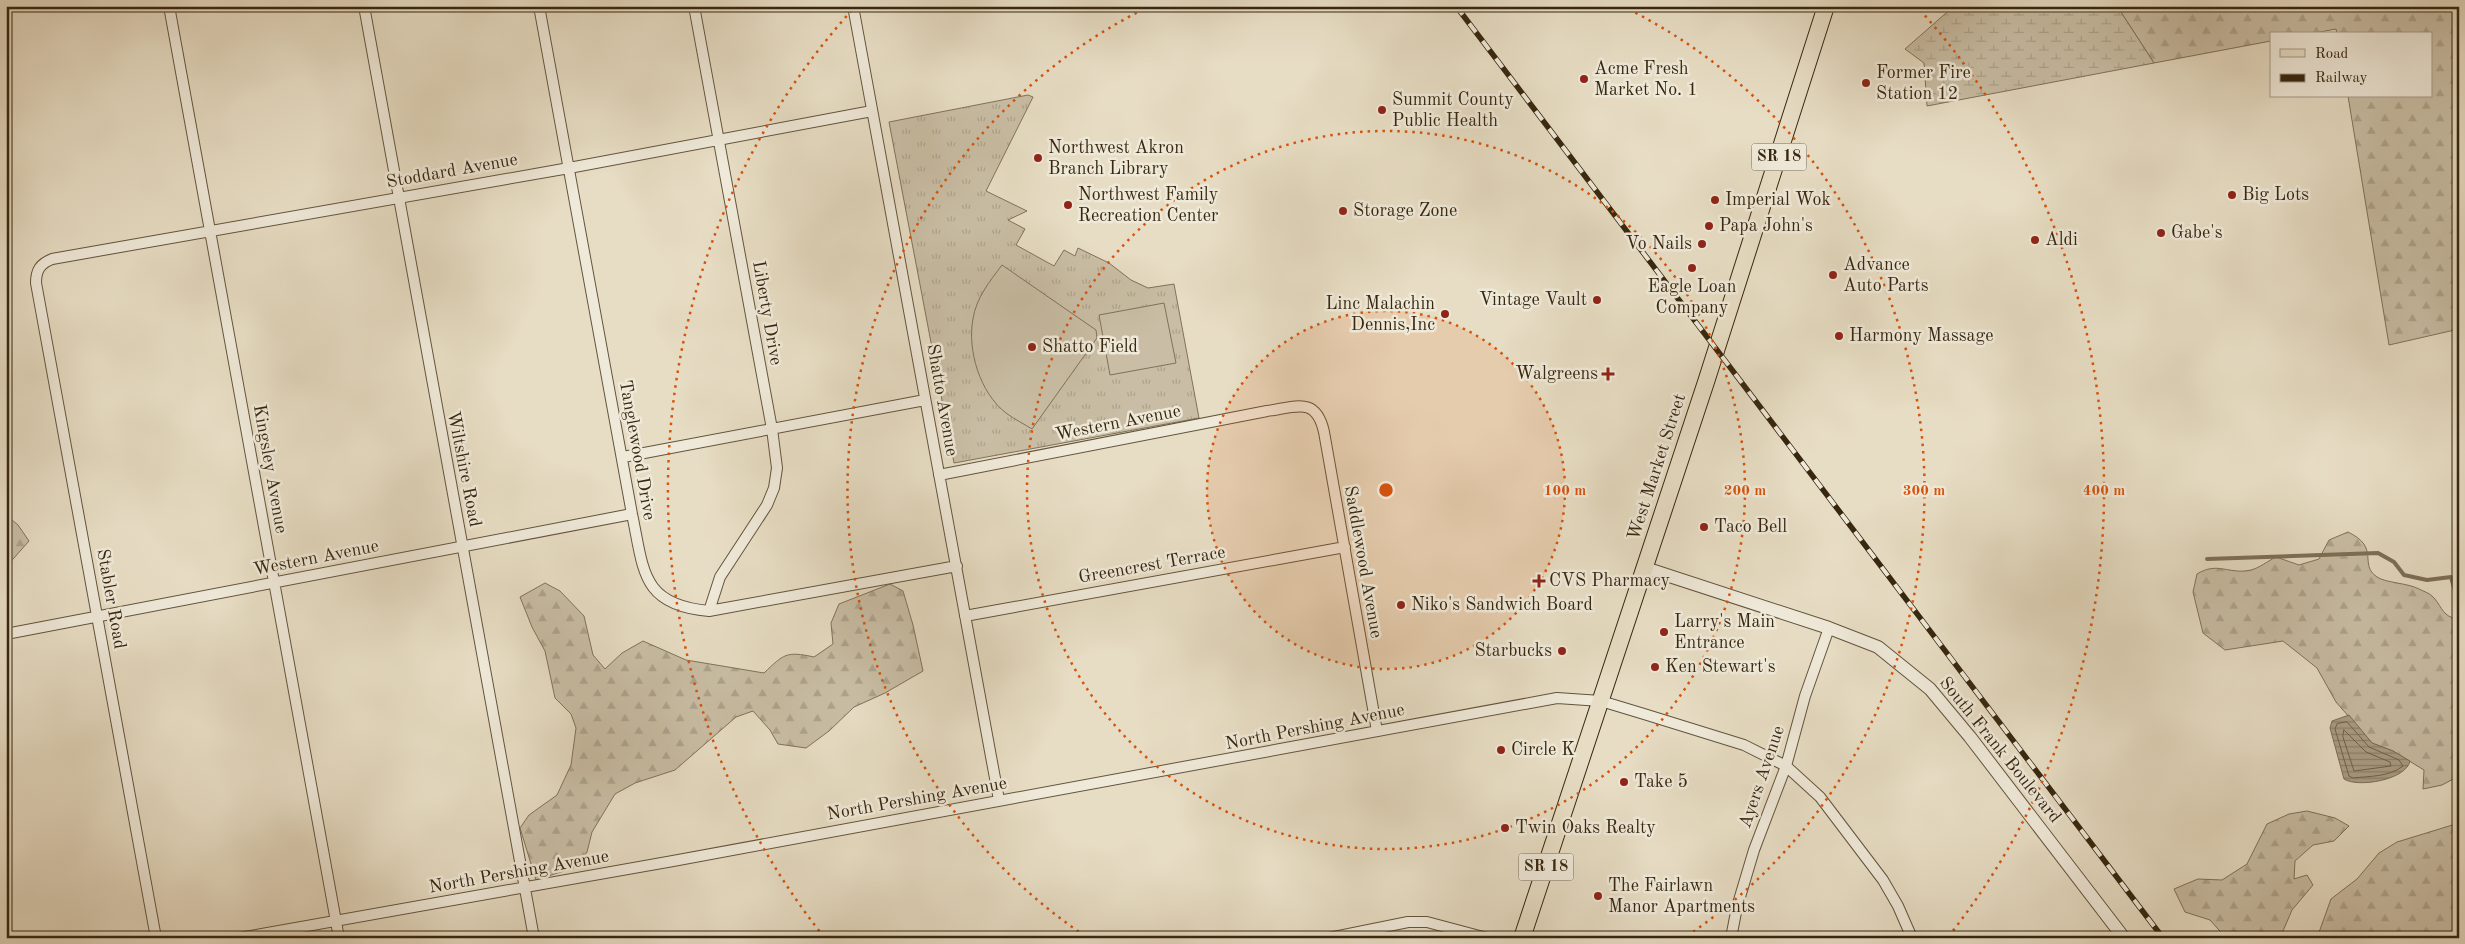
<svg xmlns="http://www.w3.org/2000/svg" width="2465" height="944" font-family="'Old Standard TT',serif">
  <style>
    .grass { fill: url(#grass-tufts); stroke: #80725a }
    .forest { fill: url(#forest-firs); stroke: #80725a }
    .wetland { fill: url(#wetland-marsh); stroke: #80725a }
    .garden { fill: #c9bea5; stroke: #80725a }
    .water { fill: url(#water-rules); stroke: #7d6f56 }
    .lines { fill: none; stroke-linecap: round; stroke-linejoin: round }
    .shore { stroke: #71634a; stroke-width: 1 }
    .stream { stroke: #7d6f56; stroke-width: 4 }
    .minor-casing { stroke: #63543c; stroke-width: 12 }
    .tertiary-casing { stroke: #63543c; stroke-width: 14 }
    .primary-casing { stroke: #37270f; stroke-width: 18 }
    .minor { stroke: #efe9d9; stroke-width: 10 }
    .tertiary { stroke: #efe9d9; stroke-width: 12 }
    .primary { stroke: #e7ddc4; stroke-width: 16 }
    .rail-casing { stroke: #37270f; stroke-width: 5.5 }
    .rail { stroke: #efe9d9; stroke-width: 4; stroke-dasharray: 11; stroke-linecap: butt }
    .ring { fill: none; stroke: #d6540c; stroke-width: 2.5; stroke-dasharray: 2.5 5 }
    .poi-dot { fill: #8f2418; stroke: #efe9d9; stroke-width: 2 }
    .labels { text-anchor: middle; dominant-baseline: central; stroke-width: 5; stroke-linejoin: round; paint-order: stroke }
    .shield { fill: #efe9d9; stroke: #6e614c; stroke-width: 1 }
    .shield-label { font-size: 16px; font-weight: bold; fill: #37270f }
    .poi-label { font-size: 18px; fill: #37270f; stroke: #efe9d9; text-anchor: start }
    .street-label { font-size: 18px; fill: #37270f; stroke: #efe9d9 }
    .centre { fill: #d6540c; stroke: #efe9d9; stroke-width: 2.5 }
    .ring-label { font-size: 15px; text-anchor: middle; font-weight: bold; fill: #d6540c; stroke: #efe9d9; stroke-width: 5; stroke-linejoin: round; paint-order: stroke }
  </style>
  <defs>
    <pattern id="grass-tufts" width="24" height="20" patternUnits="userSpaceOnUse" patternTransform="scale(1.25)"><rect width="24" height="20" fill="#c9bea5"/><path d="M3 7l-1-3M5 7V3M7 7l1-3M15 17l-1-3M17 17v-4M19 17l1-3" fill="none" stroke="#ada38d"/></pattern>
    <pattern id="forest-firs" width="22" height="20" patternUnits="userSpaceOnUse" patternTransform="scale(1.25)"><rect width="22" height="20" fill="#c9bea5"/><path d="M5 1l3.5 6h-7zM16 11l3.5 6h-7z" fill="#ada38d"/></pattern>
    <pattern id="wetland-marsh" width="20" height="14" patternUnits="userSpaceOnUse" patternTransform="scale(1.25)"><rect width="20" height="14" fill="#c9bea5"/><path d="M1 5h8M5 5V1M11 12h8M15 12V8" fill="none" stroke="#ada38d"/></pattern>
    <pattern id="water-rules" width="6" height="5" patternUnits="userSpaceOnUse" patternTransform="scale(1.25)"><rect width="6" height="5" fill="#ab9f86"/><path d="M0 2.5h6" fill="none" stroke="#8c826c"/></pattern>
  </defs>
  <rect width="100%" height="100%" fill="#e7ddc4"/>
  <filter id="stains"><feTurbulence type="fractalNoise" baseFrequency=".004" numOctaves="4"/><feColorMatrix values="0 0 0 0 .2 0 0 0 0 .09 0 0 0 0 .02 0 0 0 .5 -.17"/></filter>
  <radialGradient id="worn" r=".72"><stop offset=".6" stop-color="#630" stop-opacity="0"/><stop offset="1" stop-color="#630" stop-opacity=".3"/></radialGradient>
  <path class="grass" d="M1028,95l5,2 -47,94 41,20 -19,9 17,9 -9,16 38,21 10,-16 11,6 3,-8 31,15 22,17 17,8 26,-4 25,134 -245,45 -65,-341z"/>
  <path class="forest" d="M2117,6h342v323l-70,16 -41,-249h83v-62h-94l-1,-5 -27,5h-38v7l-117,22z
    M6,515l12,10 11,16 -23,26z
    M2348,532c33,16 10,32 29,45 9,6 31,6 42,12 4,2 10,4 13,7 9,8 9,18 21,22l6,-3v161l-17,9 -19,4 1,-19 -31,-19 -21,-8 -36,-41 -19,-34 -34,-27 -58,9 -22,-17 -10,-41 4,-18c21,-13 32,1 54,-4 8,-2 17,-9 25,-13l23,8 20,-6 10,-19z
    M545,583l15,8 24,25 9,39 12,14 17,-16 21,-12 43,19 78,13c20,-19 22,-22 50,-16l19,-13 -2,-21 8,-19 51,-20 13,7 10,34 10,46 -38,22 -31,14 -25,24 -23,17 -28,-4 -8,-14 -17,-19 -17,6 -61,53 -40,13 -20,11 -23,38 -5,20 -11,15 -40,13 -16,-52 9,-13 28,-20 14,-30 5,-37 -5,-14 -16,-16 -10,-47 -13,-24 -12,-30z
    M2307,811l28,7 14,8 -15,15 -21,4 -18,16 -1,18 13,-4 6,10 -21,25 -12,28h-54l-16,-18 -25,-8 -11,-23 24,-10 24,1 25,-16 20,-40 22,-10z
    M2459,823v115h-142l14,-39 26,-20 22,-26 18,-11z"/>
  <path class="wetland" d="M1954,6h163l37,57 -227,43 -3,-43 -19,-14z"/>
  <path class="garden" d="M1002,265l94,65 1,8 -65,91c-8,-5 -18,-10 -26,-16 -26,-20 -39,-63 -33,-94 3,-21 17,-38 29,-54z
    M1164,303l12,60 -66,12 -11,-60z"/>
  <path class="water" d="M2349,715l23,28 21,8 17,10c-4,19 -52,27 -66,18l-14,-51 2,-7z"/>
  <g class="lines">
    <path class="shore" d="M2347,722l22,25 30,13 4,6c-14,11 -33,10 -50,12l-4,-2 -14,-47 2,-5z
      M2344,730l22,22 24,10 1,4 -37,5 -11,-34z"/>
    <path class="stream" d="M2207,559l171,-6 16,9 10,13 23,5 24,-3 8,28"/>
    <defs>
      <path id="minor" d="M169,6l170,932
        M364,6l170,932
        M539,6l93,508c12,57 9,91 77,97l248,-45
        M694,6l78,423 5,39 -3,20 -7,17 -47,72 -11,34
        M853,6l146,794
        M623,457l302,-57
        M939,475l328,-64c29,-4 49,-15 57,21l53,299
        M965,616l380,-69
        M6,634l626,-120
        M156,938l-120,-655c0,-13 4,-19 16,-24l517,-91 303,-57
        M239,938l434,-77 884,-163 44,3 43,13 100,31 42,21 34,31 63,83 15,26 14,32
        M1329,938l79,-16h19l60,16
        M1731,938l6,-31 17,-57 32,-84 19,-70 24,-68"/>
      <path id="tertiary" d="M1645,568l184,60 49,19 52,42 40,48 154,201"/>
      <path id="primary" d="M1522,938l184,-556 120,-376"/>
    </defs>
    <use href="#minor" class="minor-casing"/>
    <use href="#tertiary" class="tertiary-casing"/>
    <use href="#primary" class="primary-casing"/>
    <use href="#minor" class="minor"/>
    <use href="#tertiary" class="tertiary"/>
    <use href="#primary" class="primary"/>
    <defs>
      <path id="rail" d="M1456,6l707,932"/>
    </defs>
    <use href="#rail" class="rail-casing"/>
    <use href="#rail" class="rail"/>
  </g>
  <circle cx="1386" cy="490" r="179" fill="#d6540c" fill-opacity=".12"/>
  <g class="ring">
    <circle cx="1386" cy="490" r="179"/>
    <circle cx="1386" cy="490" r="359"/>
    <path d="M1085 936A538 538 0 0 1 1150 6M1622 6A538 538 0 0 1 1687 936"/>
    <path d="M824 937A718 718 0 0 1 852 10M1920 10A718 718 0 0 1 1948 937"/>
  </g>
  <g class="poi-dot">
    <circle cx="1584" cy="79" r="5"/>
    <circle cx="1866" cy="83" r="5"/>
    <circle cx="1382" cy="110" r="5"/>
    <circle cx="1038" cy="158" r="5"/>
    <circle cx="2232" cy="195" r="5"/>
    <circle cx="1715" cy="200" r="5"/>
    <circle cx="1068" cy="205" r="5"/>
    <circle cx="1343" cy="211" r="5"/>
    <circle cx="1709" cy="226" r="5"/>
    <circle cx="2161" cy="233" r="5"/>
    <circle cx="2035" cy="240" r="5"/>
    <circle cx="1702" cy="244" r="5"/>
    <circle cx="1692" cy="268" r="5"/>
    <circle cx="1833" cy="275" r="5"/>
    <circle cx="1597" cy="300" r="5"/>
    <circle cx="1445" cy="314" r="5"/>
    <circle cx="1839" cy="336" r="5"/>
    <circle cx="1032" cy="347" r="5"/>
    <path d="M1605.5 366.5h5v5h5v5h-5v5h-5v-5h-5v-5h5z"/>
    <circle cx="1704" cy="527" r="5"/>
    <path d="M1536.5 573.5h5v5h5v5h-5v5h-5v-5h-5v-5h5z"/>
    <circle cx="1401" cy="605" r="5"/>
    <circle cx="1664" cy="632" r="5"/>
    <circle cx="1562" cy="651" r="5"/>
    <circle cx="1655" cy="667" r="5"/>
    <circle cx="1501" cy="750" r="5"/>
    <circle cx="1624" cy="782" r="5"/>
    <circle cx="1505" cy="828" r="5"/>
    <circle cx="1598" cy="896" r="5"/>
  </g>
  <g class="labels">
    <g class="shield">
      <rect x="1751.5" y="143.5" width="55" height="27" rx="4"/>
      <rect x="1518.5" y="853.5" width="55" height="27" rx="4"/>
    </g>
    <g class="shield-label">
      <text x="1779" y="157">SR 18</text>
      <text x="1546" y="867">SR 18</text>
    </g>
    <g class="poi-label">
      <text x="1594" y="69">Acme Fresh<tspan x="1594" dy="21">Market No. 1</tspan></text>
      <text x="1876" y="73">Former Fire<tspan x="1876" dy="21">Station 12</tspan></text>
      <text x="1392" y="100">Summit County<tspan x="1392" dy="21">Public Health</tspan></text>
      <text x="1048" y="148">Northwest Akron<tspan x="1048" dy="21">Branch Library</tspan></text>
      <text x="1078" y="195">Northwest Family<tspan x="1078" dy="21">Recreation Center</tspan></text>
      <text x="2242" y="195">Big Lots</text>
      <text x="1725" y="200">Imperial Wok</text>
      <text x="1353" y="211">Storage Zone</text>
      <text x="1719" y="226">Papa John's</text>
      <text x="2171" y="233">Gabe's</text>
      <text x="2045" y="240">Aldi</text>
      <text x="1692" y="244" text-anchor="end">Vo Nails</text>
      <text x="1843" y="265">Advance<tspan x="1843" dy="21">Auto Parts</tspan></text>
      <text x="1692" y="287" text-anchor="middle">Eagle Loan<tspan x="1692" dy="21">Company</tspan></text>
      <text x="1587" y="300" text-anchor="end">Vintage Vault</text>
      <text x="1435" y="304" text-anchor="end">Linc Malachin<tspan x="1435" dy="21">Dennis,Inc</tspan></text>
      <text x="1849" y="336">Harmony Massage</text>
      <text x="1042" y="347">Shatto Field</text>
      <text x="1598" y="374" text-anchor="end">Walgreens</text>
      <text x="1714" y="527">Taco Bell</text>
      <text x="1549" y="581">CVS Pharmacy</text>
      <text x="1411" y="605">Niko's Sandwich Board</text>
      <text x="1674" y="622">Larry's Main<tspan x="1674" dy="21">Entrance</tspan></text>
      <text x="1552" y="651" text-anchor="end">Starbucks</text>
      <text x="1665" y="667">Ken Stewart's</text>
      <text x="1511" y="750">Circle K</text>
      <text x="1634" y="782">Take 5</text>
      <text x="1515" y="828">Twin Oaks Realty</text>
      <text x="1608" y="886">The Fairlawn<tspan x="1608" dy="21">Manor Apartments</tspan></text>
    </g>
    <g class="street-label">
      <text transform="translate(452 171) rotate(-10)">Stoddard Avenue</text>
      <text transform="translate(767 313) rotate(80)">Liberty Drive</text>
      <text transform="translate(942 400) rotate(80)">Shatto Avenue</text>
      <text transform="translate(1118 423) rotate(-11)">Western Avenue</text>
      <text transform="translate(637 450) rotate(80)">Tanglewood Drive</text>
      <text transform="translate(1657 467) rotate(-72)">West Market Street</text>
      <text transform="translate(270 469) rotate(80)">Kingsley Avenue</text>
      <text transform="translate(464 469) rotate(79)">Wiltshire Road</text>
      <text transform="translate(316 558) rotate(-11)">Western Avenue</text>
      <text transform="translate(1363 562) rotate(80)">Saddlewood Avenue</text>
      <text transform="translate(1152 565) rotate(-10)">Greencrest Terrace</text>
      <text transform="translate(111 599) rotate(80)">Stabler Road</text>
      <text transform="translate(1315 727) rotate(-11)">North Pershing Avenue</text>
      <text transform="translate(2000 750) rotate(51)">South Frank Boulevard</text>
      <text transform="translate(1762 777) rotate(-71)">Ayers Avenue</text>
      <text transform="translate(917 799) rotate(-10)">North Pershing Avenue</text>
      <text transform="translate(519 872) rotate(-10)">North Pershing Avenue</text>
    </g>
  </g>
  <circle cx="1386" cy="490" r="8" class="centre"/>
  <g class="ring-label">
    <text x="1565" y="495">100 m</text>
    <text x="1745" y="495">200 m</text>
    <text x="1924" y="495">300 m</text>
    <text x="2104" y="495">400 m</text>
  </g>
  <rect width="2465" height="944" fill="none" stroke="#e7ddc4" stroke-width="25"/>
  <rect x="8" y="8" width="2450" height="929" fill="none" stroke="#37270f" stroke-width="2.5"/>
  <rect x="12" y="12" width="2440" height="919" fill="none" stroke="#37270f"/>
  <rect x="2270" y="32" width="162" height="65" fill="#efe9d9" stroke="#a59b88"/>
  <rect x="2280" y="49" width="25" height="8" fill="#e7ddc4" stroke="#a59b88"/>
  <text x="2315" y="58" font-size="15" fill="#37270f">Road</text>
  <rect x="2280" y="74" width="25" height="8" fill="#37270f" stroke="#a59b88"/>
  <text x="2315" y="82" font-size="15" fill="#37270f">Railway</text>
  <rect width="100%" height="100%" filter="url(#stains)"/>
  <rect width="100%" height="100%" fill="url(#worn)"/>
</svg>
